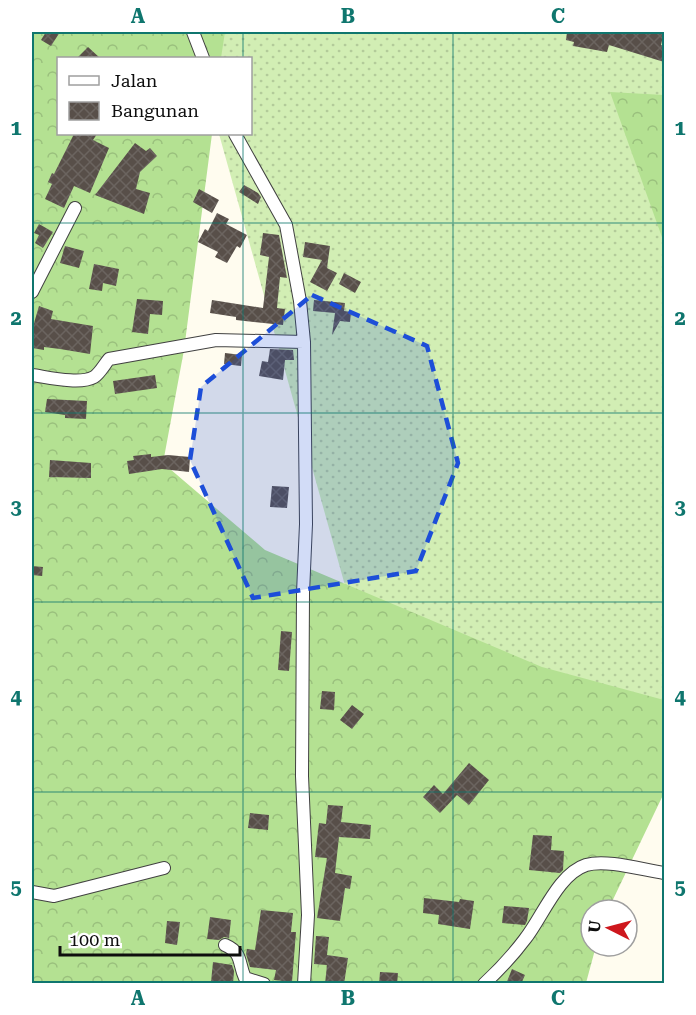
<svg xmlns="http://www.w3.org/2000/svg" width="696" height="1015" font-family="'Roboto Serif',serif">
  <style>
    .grass { fill: url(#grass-dots) }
    .forest { fill: url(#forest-crowns) }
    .building { fill: url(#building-cross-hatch) }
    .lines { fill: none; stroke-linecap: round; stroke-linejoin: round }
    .minor-casing { stroke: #414141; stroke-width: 14 }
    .minor { stroke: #fff; stroke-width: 12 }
    .marked { fill: #1d4ed8; fill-opacity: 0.2; stroke: #1d4ed8; stroke-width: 4.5; stroke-dasharray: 12 8; stroke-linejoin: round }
    .grid { fill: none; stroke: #0f766e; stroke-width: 1.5; stroke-opacity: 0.55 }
    .neatline { fill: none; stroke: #0f766e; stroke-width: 2 }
    .grid-label { font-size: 20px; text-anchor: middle; font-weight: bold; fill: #0f766e }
  </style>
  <defs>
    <pattern id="grass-dots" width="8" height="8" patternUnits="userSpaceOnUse" patternTransform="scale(1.5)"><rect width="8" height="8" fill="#d2eeb4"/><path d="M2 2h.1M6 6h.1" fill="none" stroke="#b3cb9a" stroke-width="1.8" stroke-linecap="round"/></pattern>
    <pattern id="forest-crowns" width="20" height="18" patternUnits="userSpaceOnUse" patternTransform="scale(1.5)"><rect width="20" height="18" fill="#b4e192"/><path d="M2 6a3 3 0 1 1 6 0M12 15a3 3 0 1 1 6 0" fill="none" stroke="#9ac07d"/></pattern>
    <pattern id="building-cross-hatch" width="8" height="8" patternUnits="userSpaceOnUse" patternTransform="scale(1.5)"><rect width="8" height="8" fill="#584f49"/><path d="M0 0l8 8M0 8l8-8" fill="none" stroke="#6b645f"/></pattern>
  </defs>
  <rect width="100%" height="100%" fill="#fffcef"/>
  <path class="grass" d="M190,32h474v709l-301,-91 -144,-516h31v-76h-52z"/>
  <path class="forest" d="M32,32h193l-4,26h-163v76h154l-28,216 -21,113 102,87 277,117 122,33v93l-56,117h-17v36h5l-10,37h-554z
    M610,92l54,3v146l-1,-1z"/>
  <path class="building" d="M46,32h14l-9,14 -10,-6z
    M567,32h97l-3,13 3,1v16l-55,-17 -2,7 -34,-6 1,-4 -8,-2z
    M88,47l12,11h-23z
    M74,134h23l-4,6 16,8 -19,45 -16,-7 -10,22 -19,-9 7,-15 -4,-2 4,-9 2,1z
    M135,143l11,8 4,-3 7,8 -17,16 -4,17 14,4 -6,21 -49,-19z
    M244,185l14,8 3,4 -3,7 -19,-12z
    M199,189l20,11 -7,13 -19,-11z
    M217,213l12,6 -3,5 21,11 -7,13 -3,-2 -10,17 -12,-6 3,-5 -20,-10 7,-13 3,2z
    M39,224l14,8 -10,16 -8,-5 4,-8 -5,-2z
    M263,233l16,2 8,43 -7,-1 -3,31 8,1 -2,16 -47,-5v-3l-26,-4 2,-13 51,8 6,-51 -9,-2z
    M305,242l25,4 -3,22 10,5 -10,18 -17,-9 12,-22 -19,-3z
    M65,246l19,5 -5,17 -19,-5z
    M94,264l25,5 -3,17 -13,-3 -1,8 -13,-2z
    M344,273l17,9 -6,11 -16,-9z
    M137,299l26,2 -1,14 -12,-1 -2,20 -16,-2z
    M314,300l31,3 -1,8 7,1 -1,10 -10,-1 -8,14 3,-22 -22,-2z
    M39,306l14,5 -2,8 42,7 -3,28 -30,-5 -16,-2v3l-12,-2v-18z
    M270,349l23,1 1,10h-9l-2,20 -24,-4 3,-15 6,1z
    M225,353l17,2 -1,11 -17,-2z
    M155,375l2,13 -42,6 -2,-13z
    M47,399l40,2 -1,18 -21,-1v-3l-20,-3z
    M151,454v3l17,-2 22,2 -1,15 -27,-3 -33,5 -2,-13 7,-1 -1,-4z
    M50,460l41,3v15l-42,-1z
    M272,486l17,1 -2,21 -17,-1z
    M32,566l11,1 -1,9 -10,-1z
    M281,631l11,1 -3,39 -11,-1z
    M322,691l13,1 -1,18 -14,-1z
    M352,705l12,9 -12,15 -12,-9z
    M469,763l20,17 -20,25 -12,-10 -17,18 -17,-16 11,-12 9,9z
    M328,805l15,1 -2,16 30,3 -1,14 -31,-2 -4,36 17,3 -2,13 -5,-1 -5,33 -23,-3 10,-60 -12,-1 4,-34 7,1z
    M250,813l19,2 -1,15 -20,-2z
    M533,835l19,1 -1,14 13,1 -1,19 -3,3 -31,-3z
    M424,898l35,4 1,-3 14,2 -4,28 -32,-5 1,-9 -16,-2z
    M504,906l25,2 -2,13 -2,4 -23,-2z
    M261,910l32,3 -2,19h5l-4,50 -18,-2 2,-10 -26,-3 -4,-13 1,-5 8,1z
    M210,917l21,3 -2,18 -5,-1 -5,3 -12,-1z
    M167,921l13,1 -3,23 -12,-2z
    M316,936l13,1 -2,18 21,3 -4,26h-19l2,-19 -13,-1z
    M213,962l19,3 2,6 -1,13 -22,-2z
    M512,969l13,6 -4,9h-15z
    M380,972l18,1 -1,11h-18z"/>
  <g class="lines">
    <defs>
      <path id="minor" d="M193,32l10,26
        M235,134l51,91 14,76 4,41 2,182 -3,69 -1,183 6,139 -4,69
        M32,292l43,-84
        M32,375c15,2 48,10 62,2 6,-4 10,-12 15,-18l107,-19 88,2
        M32,892l22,4 110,-28
        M225,945c18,8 13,18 20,33l19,6
        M484,984c15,-14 29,-29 41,-45 17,-21 33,-65 61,-74 21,-6 57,5 78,8"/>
    </defs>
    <use href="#minor" class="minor-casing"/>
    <use href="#minor" class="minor"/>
  </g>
  <path class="marked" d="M312,295l115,51 31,117 -42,108 -163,27 -63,-138 11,-73z"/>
  <path class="grid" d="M243,32v26M453,32v952M243,134v850M32,223h632M32,413h632M32,602h632M32,792h632"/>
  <rect width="696" height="1015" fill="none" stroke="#ffffff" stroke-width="66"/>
  <rect x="57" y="57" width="195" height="78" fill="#ffffff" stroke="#9f9f9f" stroke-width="1.5"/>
  <rect x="69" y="76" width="30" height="9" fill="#ffffff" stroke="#9f9f9f" stroke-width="1.5"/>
  <text x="111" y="87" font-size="18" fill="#0e0e0e">Jalan</text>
  <rect x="69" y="102" width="30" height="18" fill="url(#building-cross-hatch)" stroke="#9f9f9f" stroke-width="1.5"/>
  <text x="111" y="117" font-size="18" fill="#0e0e0e">Bangunan</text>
  <g transform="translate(609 928) rotate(276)"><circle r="28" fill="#ffffff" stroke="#9f9f9f" stroke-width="1.5"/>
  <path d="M0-4.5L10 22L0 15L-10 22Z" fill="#ce171d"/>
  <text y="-9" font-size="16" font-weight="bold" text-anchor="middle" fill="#0e0e0e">U</text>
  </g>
  <path d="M60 946v9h180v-9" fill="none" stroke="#0e0e0e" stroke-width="3"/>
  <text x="69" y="946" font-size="18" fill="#0e0e0e" stroke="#ffffff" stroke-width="4.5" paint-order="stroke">100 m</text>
  <rect x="33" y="33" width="630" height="949" class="neatline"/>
  <g class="grid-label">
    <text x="138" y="23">A</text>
    <text x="348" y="23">B</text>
    <text x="558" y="23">C</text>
    <text x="16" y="135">1</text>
    <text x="680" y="135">1</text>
    <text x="16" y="325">2</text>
    <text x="680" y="325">2</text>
    <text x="16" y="514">3</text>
    <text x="680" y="514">3</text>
    <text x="16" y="704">4</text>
    <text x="680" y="704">4</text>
    <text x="16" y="894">5</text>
    <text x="680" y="894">5</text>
    <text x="138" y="1005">A</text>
    <text x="348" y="1005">B</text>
    <text x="558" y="1005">C</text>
  </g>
</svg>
